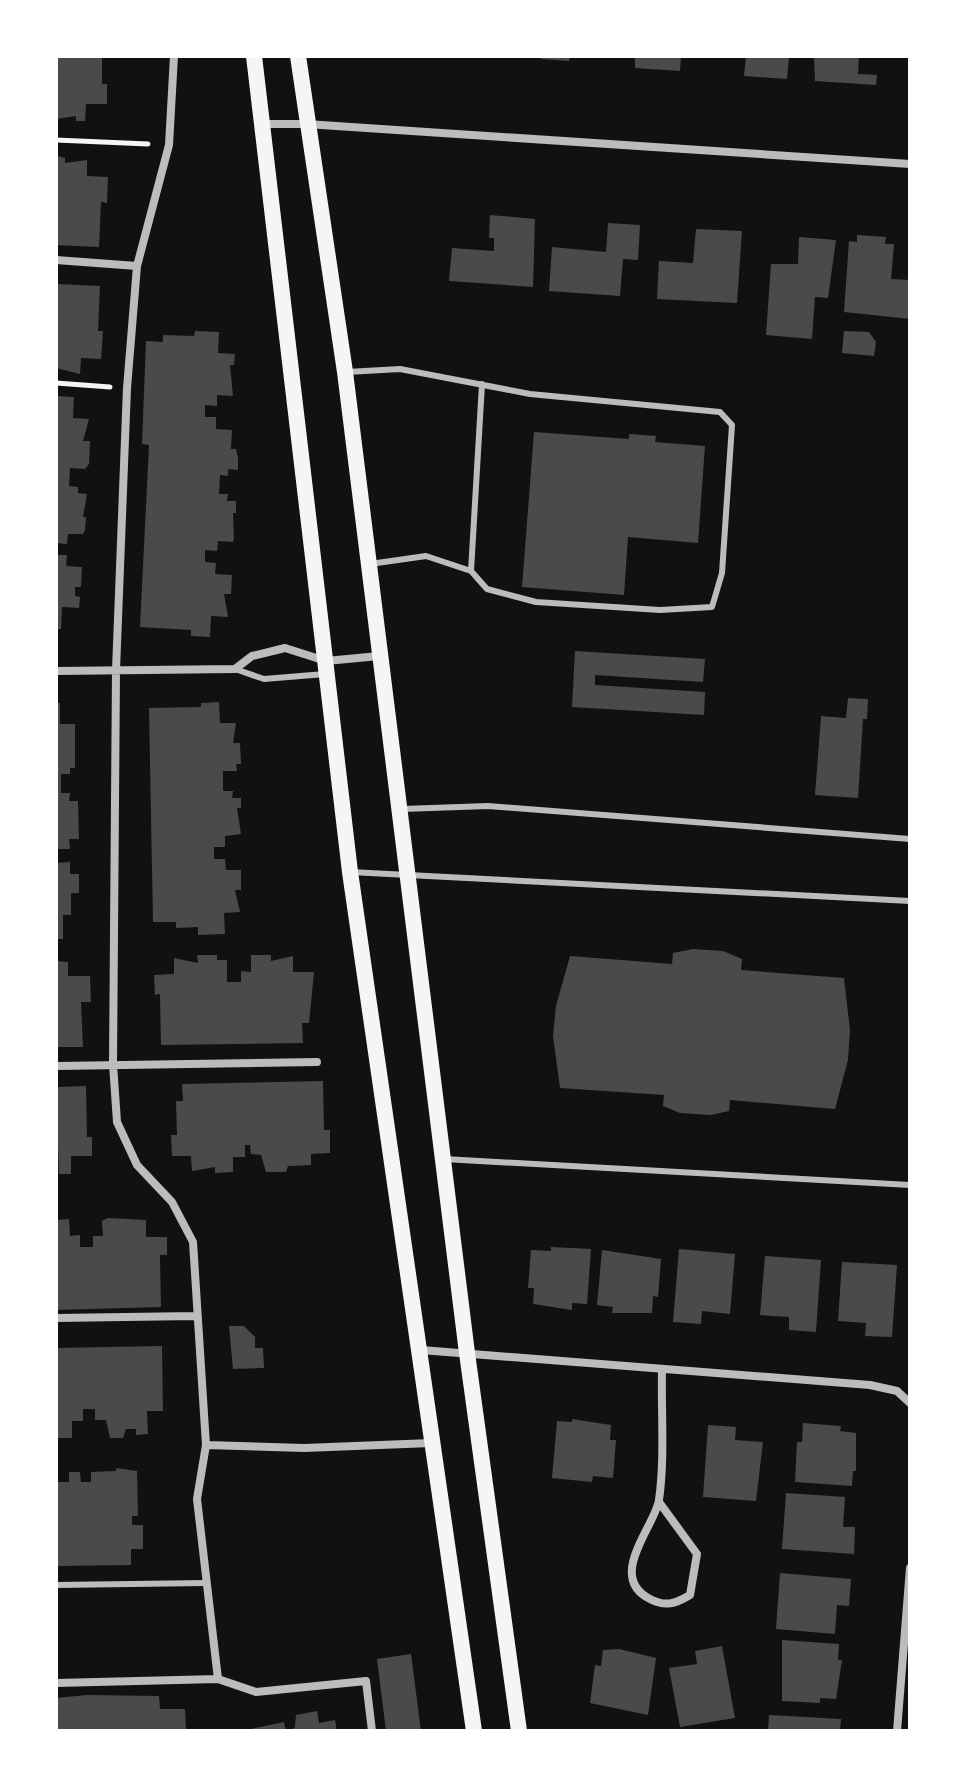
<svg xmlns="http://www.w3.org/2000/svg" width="966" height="1787" font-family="'Fira Sans',sans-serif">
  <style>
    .building { fill: #4a4a4a }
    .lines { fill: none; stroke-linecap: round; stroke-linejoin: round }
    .path { stroke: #f5f5f5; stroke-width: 5 }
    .service { stroke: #bcbcbc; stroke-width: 6 }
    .minor { stroke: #bcbcbc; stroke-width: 8 }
    .secondary { stroke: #f5f5f5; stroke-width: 16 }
  </style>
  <rect width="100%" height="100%" fill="#111"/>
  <path class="building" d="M56,56h46v28h5v20h-21l-1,17h-9v-5l-20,3z
    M541,56h29l-1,5 -28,-2z
    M635,56h46l-1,15 -45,-3z
    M746,56h43l-2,23 -43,-3z
    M814,56h45l-1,18 19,1 -1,10 -61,-4z
    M56,156l9,2v5l22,-3v16l21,1 -1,26 -6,-1 -2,45 -43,-2z
    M490,215l45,4 -2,68 -84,-6 3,-33 42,3v-13h-5z
    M608,223l32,2 -2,35 -15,-1 -3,37 -71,-5 3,-44 54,5z
    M696,229l46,2 -5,72 -80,-4 2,-38 34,2z
    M857,235l29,2 -1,7h9l-3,35 19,1v39l-66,-7 5,-71 8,1z
    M799,237l37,3 -8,58 -13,-1 -3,42 -46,-4 5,-71h27z
    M56,284l44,2 -2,45h5l-2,28 -20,-1 -1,16 -24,-6z
    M195,331l24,1 -1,21 17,1 -1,11h-4l3,31 -16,-1v11l-12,-1v12h11v12l16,1 -1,19h5l2,9v12l-10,-1v7l-8,-1 -1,19h9l-1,7h9v12h-3l1,25 -1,4 -15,-1 -1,10 -12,-1v12l11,1 -1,11 17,1 -1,19h-7l4,23 -17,-1 -1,21 -19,-1v-6l-51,-3 9,-182 -7,-1 4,-103 17,1v-7l31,1z
    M844,331l25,1 7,10 -2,14 -32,-3z
    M56,396l18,1 -1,21 16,1 -6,22h7l-1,23 -4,5 -15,-1 -1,18 9,1v6l9,1 -4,23h3l-1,13 -2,4h-15l-1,10 -11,-1z
    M534,432l95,7v-5l27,2 -1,6 50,4 -7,97 -70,-6 -4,58 -102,-8z
    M56,555h11l-1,11 16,1 -1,20h-6v9l5,1 -1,11 -17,-1 -1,22h-5z
    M575,651l130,8 -2,23 -108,-7v10l110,7 -1,23 -132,-8z
    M848,698l20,1 -1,20h-4l-5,79 -43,-3 6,-79 25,2z
    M219,702l1,21h16l-3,20h7l1,21h-5l1,7h-14v20h10l-1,7h9v10h-4l4,26 -16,2v11h-11v12h11l1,11h15v20h-6l5,22 -16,1 1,21 -27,1v-8l-22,1v-6h-23l-4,-214 52,-1v-4z
    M56,703h4v21h15v44h-5v6h-9v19h9l-1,8h9l1,38h-10l1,10h-14z
    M70,862v12h9v19h-8v22h-8v24h-7v-76z
    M693,949l30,2 19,8 -1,11 103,8 6,52 -2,30 -13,49 -105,-9 -1,11 -18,4 -31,-2 -17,-7 1,-11 -104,-7 -7,-52 3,-30 14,-50 102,8 1,-11z
    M197,955h20v5h10v22h14v-11l10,1v-17h20v6l22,-5v16h21l-5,51h-7l1,20 -142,2 -1,-51 -5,1 -1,-20 20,-1v-16l24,5z
    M57,961l11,1v14h22l1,26h-10l2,45h-27z
    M323,1081l1,49h6v23l-19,1v11l-23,1 -2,6h-20l-5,-17 -10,-1 -1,-9h-5v12h-12v15l-18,1v-6l-23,4 -1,-15h-19l-1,-21h6l-1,-34h7l-1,-17z
    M86,1086l1,51h5v19h-21v18h-12l-3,-87z
    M108,1218l38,2v17h21v18h-7l1,52 -105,3v-90l13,-1 1,17 10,-1v12h13v-11h10l-1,-15z
    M551,1247l40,2 -4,55 -15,-1v7l-39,-6 1,-16h-6l3,-38 20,1z
    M679,1249l56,5 -5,60 -28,-3 -1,13 -28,-2z
    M602,1250l59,9 -3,38 -5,-1 -1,17h-40l1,-6 -16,-2z
    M765,1256l56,4 -5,72 -27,-2v-13l-29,-2z
    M842,1262l55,3 -5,72 -27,-1 1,-13 -28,-2z
    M229,1326h15l11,11v11h8l1,20 -31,1z
    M162,1346l1,65h-16l1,23 -12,1v-6h-10l-3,9h-13l-4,-18h-11v-11h-12v12h-11v17h-15l-1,-90z
    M572,1419l39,6 -1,15h6l-3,38 -20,-2 -1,6 -40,-4 5,-57 15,1z
    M803,1423l38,3 -1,5 16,2v38h-3l-1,15 -57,-4 2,-40h5z
    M708,1425l28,2 -1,13 28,2 -7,59 -53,-4z
    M116,1468l21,3 1,45h-6v9h11v24h-12v16l-75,1v-84h13v-10h11l1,10h10v-10l25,-1z
    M786,1493l59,4 -2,30h12l-1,27 -72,-5z
    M780,1573l71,6 -2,27 -12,-1 -2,29 -59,-5z
    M782,1640l57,4 -1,16h4l-6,39 -16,-1v5l-38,-2z
    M722,1646l13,72 -55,9 -11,-59 28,-4 -2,-13z
    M619,1649l37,9 -8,57 -58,-12 5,-38 6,1 2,-16z
    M411,1654l10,77h-35l-9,-72z
    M87,1695l72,1 1,13h25l1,20 -130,2v-33z
    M317,1711l2,12 16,-3 2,11h-47l5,-4 1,-12z
    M769,1715l72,4 -1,12h-72z
    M284,1722l2,9h-40v-1z"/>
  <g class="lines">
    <path class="path" d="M56,140l92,4
      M56,383l54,4"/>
    <path class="service" d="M347,372l53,-3 130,25 190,18 12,13 -10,148 -10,34 -52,3 -124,-8 -49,-13 -16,-18 -45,-15 -56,8
      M471,571l11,-187
      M235,669l29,10 61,-5
      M402,809l86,-3 422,33
      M350,872l560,29
      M444,1159l466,26
      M56,1585l150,-2"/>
    <path class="minor" d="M174,56l-5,89 -32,121 -10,122 -11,282 -3,394 4,58 20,43 35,37 21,40 13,203 -9,54 21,180 38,13 110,-11 6,50
      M263,124h43l604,40
      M56,260l81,6
      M56,671l179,-2 17,-13 33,-8 41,13 53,-5
      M56,1066l261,-4
      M56,1318l139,-2
      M421,1350l449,35 27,6 13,12
      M206,1445l98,3 127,-5
      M659,1502l38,52 -7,41c-15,9 -25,12 -40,4 -44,-22 5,-73 9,-99 6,-42 2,-89 3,-131
      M56,1683l162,-4
      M897,1731l13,-163"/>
    <path class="secondary" d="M254,56l96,816 124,859
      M298,56l47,316 122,981 52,378"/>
  </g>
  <rect width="966" height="1787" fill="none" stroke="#ffffff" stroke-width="116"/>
</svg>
